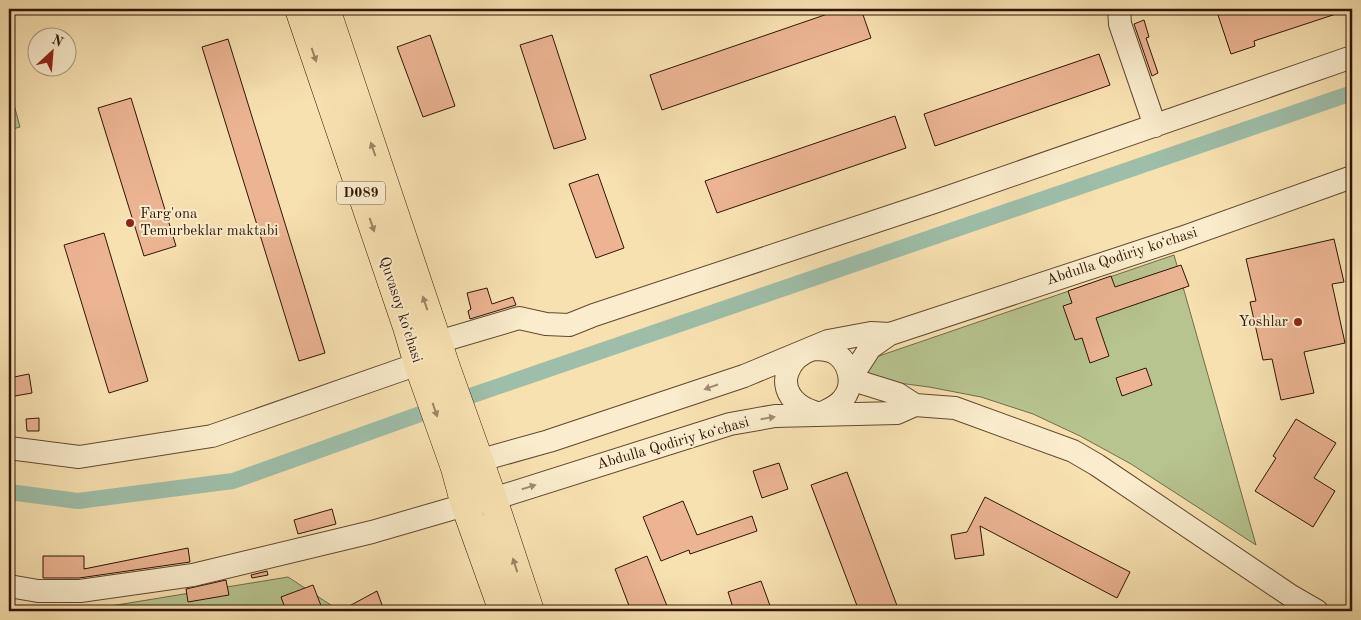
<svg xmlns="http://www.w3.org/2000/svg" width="1361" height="620" font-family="'Old Standard TT',serif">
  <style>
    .green { fill: #b7c490; stroke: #736c4b }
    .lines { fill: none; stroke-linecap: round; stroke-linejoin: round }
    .canal { stroke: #9ebea9; stroke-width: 16 }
    .building { fill: #ecb493; stroke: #2f1506 }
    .minor-casing { stroke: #614831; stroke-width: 24 }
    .major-casing { stroke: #2f1506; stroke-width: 29 }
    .minor { stroke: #faeccc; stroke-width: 22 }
    .major { stroke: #f8e1b1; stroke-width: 28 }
    .oneway { fill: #9e8564 }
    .oneway2 { fill: #9f8b73 }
    .poi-dot { fill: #8f2418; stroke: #faeccc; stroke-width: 2 }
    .labels { text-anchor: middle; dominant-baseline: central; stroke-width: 4; stroke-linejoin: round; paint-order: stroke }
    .shield { fill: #faeccc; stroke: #6c5641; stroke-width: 1 }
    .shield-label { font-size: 14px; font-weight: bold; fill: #2f1506 }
    .poi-label { font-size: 15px; fill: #2f1506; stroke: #faeccc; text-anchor: start }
    .street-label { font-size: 15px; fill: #2f1506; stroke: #faeccc }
  </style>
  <rect width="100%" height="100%" fill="#f8e1b1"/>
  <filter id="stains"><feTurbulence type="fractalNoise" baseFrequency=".004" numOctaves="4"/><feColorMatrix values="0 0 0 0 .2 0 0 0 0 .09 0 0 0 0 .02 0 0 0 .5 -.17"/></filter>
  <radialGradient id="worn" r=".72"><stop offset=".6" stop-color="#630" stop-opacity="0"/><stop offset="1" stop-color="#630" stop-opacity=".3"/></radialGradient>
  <path class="green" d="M9,86l11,41 -11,3z
    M1174,255l82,290 -125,-81 -51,-28 -47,-22 -52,-17 -52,-10 -53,-7 -9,-4v-12l6,-6z
    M288,577l52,34h-260z
    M9,607l62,4h-62z"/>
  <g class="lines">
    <path class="canal" d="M9,492l69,9 155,-20 246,-88 873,-300"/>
  </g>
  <path class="building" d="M842,9h19l10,29 -209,72 -12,-35z
    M1216,9h128l1,2 -91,30 1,5 -24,8z
    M1144,20l5,17 -3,1 12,35 -6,3 -18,-52z
    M430,35l25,71 -32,11 -26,-70z
    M552,35l34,104 -32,10 -34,-104z
    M228,39l97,314 -26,8 -97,-314z
    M1099,54l11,31 -175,61 -11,-32z
    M131,98l45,148 -32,10 -46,-148z
    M895,116l11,32 -189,65 -12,-32z
    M598,174l26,74 -28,10 -27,-74z
    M104,233l44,148 -39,12 -45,-148z
    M1334,239l10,43 -12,2 13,59 -41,9 10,41 -33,7 -9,-41 -9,1 -13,-58 6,-1 -10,-42z
    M1181,265l8,21 -93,32 13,38 -19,7 -8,-25 -7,2 -12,-34 9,-3 -4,-12 43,-15 4,11z
    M487,288l5,16 21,-7 3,8 -46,14 -2,-8 3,-2 -4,-16z
    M1146,368l6,17 -30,11 -6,-18z
    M29,374l3,19 -23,4v-19z
    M39,418v13h-12l-1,-12z
    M1296,419l40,24 -22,35 21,13 -22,36 -58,-36 21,-33 -3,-2z
    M779,463l9,26 -26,9 -9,-27z
    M847,472l52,139h-40l-48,-126z
    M985,497l145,75 -13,26 -137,-72 4,29 -29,4 -4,-24 16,-3z
    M683,501l14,34 55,-19 5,15 -67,23 -1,-4 -28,11 -18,-44z
    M332,509l4,15 -38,10 -4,-14z
    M188,548l2,14 -111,16h-36v-22h41v13z
    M647,556l22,55h-38l-16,-42z
    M267,571l1,4 -16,3 -1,-3z
    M226,580l3,15 -41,7 -2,-13z
    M761,581l11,30h-38l-6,-19z
    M313,585l10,26h-4l-11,-5 -15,5h-7l-5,-14z
    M377,591l5,14 -11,6h-31z"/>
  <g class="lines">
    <defs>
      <path id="minor" d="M1119,9l1,15 35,102
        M438,342l81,-24 27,6 23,1 25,-10 340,-113 418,-145
        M813,349c7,0 13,0 20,3 17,9 22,33 10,47 -6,8 -15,11 -23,15 -7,-2 -16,-5 -22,-10 -23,-19 -10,-47 15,-55z
        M915,405l-17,-11 -48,-15 20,-31 20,-14 291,-96 171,-61
        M9,448l70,9 133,-21 206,-72
        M463,465l86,-24 195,-65 84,-35 43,-8 19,1
        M9,586l29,5h42l113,-16 179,-43 93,-27 28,-6 237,-75 45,-8 122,-3 18,-8 40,3 118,43 24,14 194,131 26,15"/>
      <path id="major" d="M299,9l108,318 11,37 37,104 10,37 38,106
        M326,9l121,361 46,129 37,112"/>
    </defs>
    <use href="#minor" class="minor-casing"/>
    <use href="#major" class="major-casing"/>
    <use href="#minor" class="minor"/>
    <use href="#major" class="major"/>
  </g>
  <defs><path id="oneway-solid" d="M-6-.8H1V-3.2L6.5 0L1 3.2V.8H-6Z" transform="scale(1.25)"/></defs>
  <g class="oneway">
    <use href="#oneway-solid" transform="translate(314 55) rotate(71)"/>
    <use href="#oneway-solid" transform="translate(373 149) rotate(-109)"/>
    <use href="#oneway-solid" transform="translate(372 225) rotate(71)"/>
    <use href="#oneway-solid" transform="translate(425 303) rotate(-109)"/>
    <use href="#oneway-solid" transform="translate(435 410) rotate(71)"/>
    <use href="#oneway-solid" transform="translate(515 565) rotate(-108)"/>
  </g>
  <g class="oneway2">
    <use href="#oneway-solid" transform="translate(711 387) rotate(161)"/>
    <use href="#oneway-solid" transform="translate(768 418) rotate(-9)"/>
    <use href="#oneway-solid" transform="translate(529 487) rotate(-17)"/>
  </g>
  <g class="poi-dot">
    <circle cx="130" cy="223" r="5"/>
    <circle cx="1298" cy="322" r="5"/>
  </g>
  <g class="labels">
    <rect class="shield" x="337" y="181.5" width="48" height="23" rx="4"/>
    <g class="shield-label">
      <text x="361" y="193">D089</text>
    </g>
    <g class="poi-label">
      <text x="140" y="214">Farg'ona<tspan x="140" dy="17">Temurbeklar maktabi</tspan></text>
      <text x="1288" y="322" text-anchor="end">Yoshlar</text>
    </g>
    <g class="street-label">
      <text transform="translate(1122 257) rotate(-18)">Abdulla Qodiriy koʻchasi</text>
      <text transform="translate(400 310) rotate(72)">Quvasoy koʻchasi</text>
      <text transform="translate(673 444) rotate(-16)">Abdulla Qodiriy koʻchasi</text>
    </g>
  </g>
  <rect width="1361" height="620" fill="none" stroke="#f8e1b1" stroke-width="30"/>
  <rect x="10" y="10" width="1341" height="600" fill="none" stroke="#2f1506" stroke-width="2.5"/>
  <rect x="15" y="15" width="1331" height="590" fill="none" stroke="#2f1506"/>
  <g transform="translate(52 52) rotate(26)"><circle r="24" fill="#faeccc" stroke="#a9967d"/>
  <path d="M0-4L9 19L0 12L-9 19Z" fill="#8f2418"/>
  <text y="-8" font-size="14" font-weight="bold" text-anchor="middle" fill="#2f1506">N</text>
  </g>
  <rect width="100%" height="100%" filter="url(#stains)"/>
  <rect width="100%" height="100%" fill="url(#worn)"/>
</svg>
